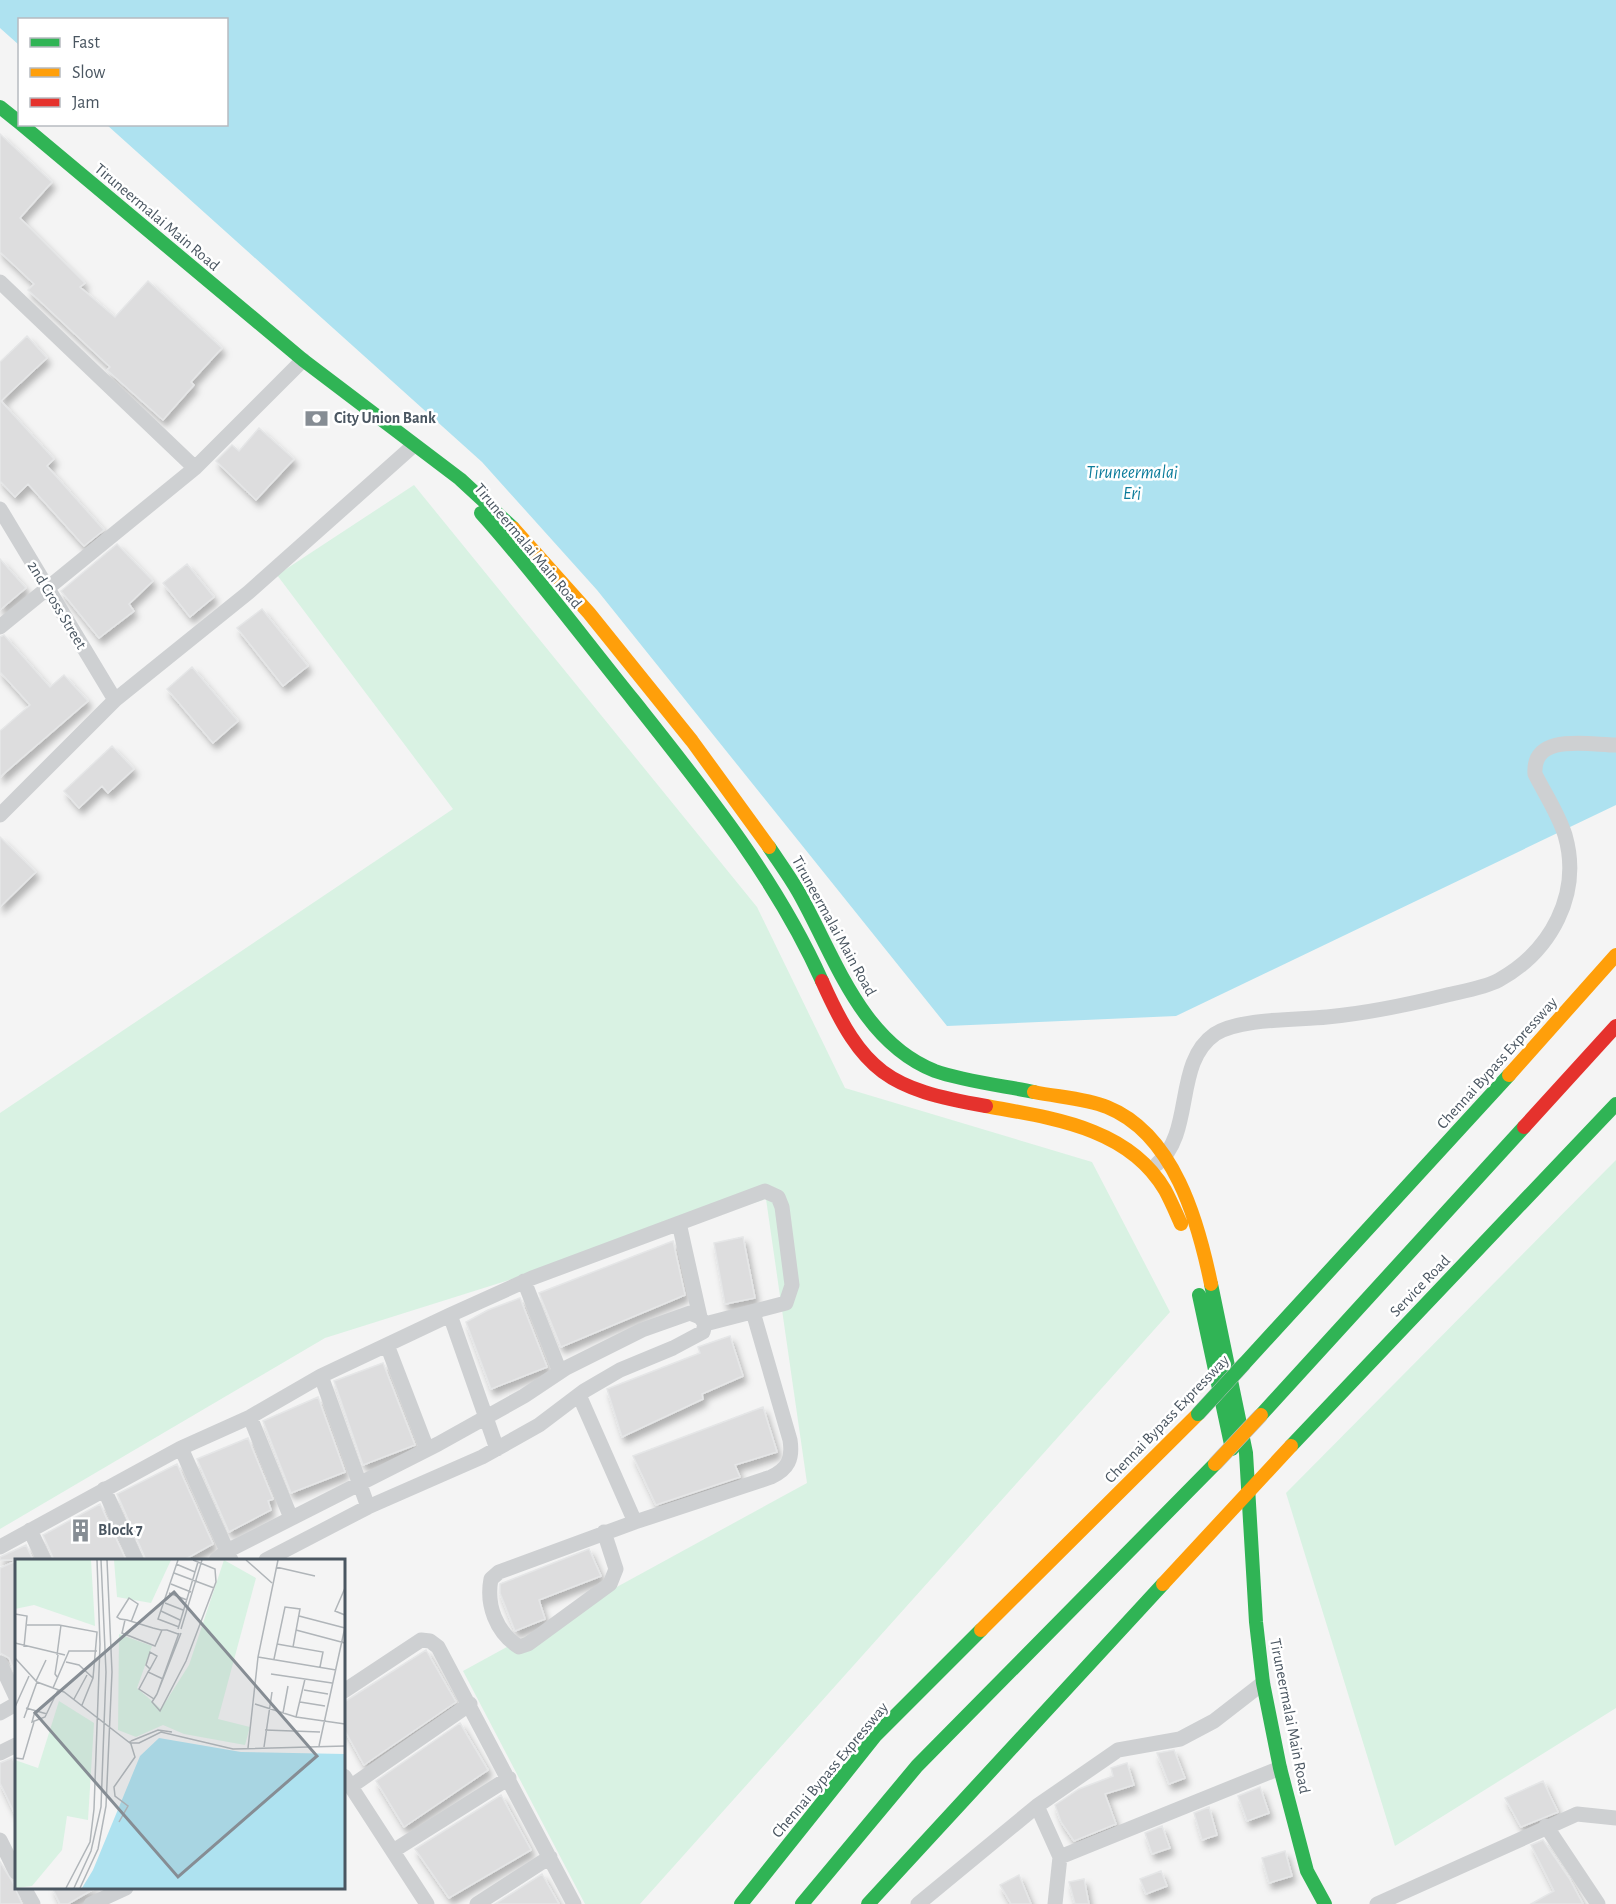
<svg xmlns="http://www.w3.org/2000/svg" width="1616" height="1904" font-family="'Alegreya Sans',sans-serif">
  <style>
    .green { fill: #d9f2e3 }
    .water { fill: #aee2f0 }
    .building { fill: #ddddde; stroke: #e5e6e7; stroke-width: 1.5; filter: url(#shadow) }
    .lines { fill: none; stroke-linecap: round; stroke-linejoin: round }
    .street { stroke: #ced0d2; stroke-width: 15 }
    .fast { stroke: #30b455; stroke-width: 14 }
    .slow { stroke: #ff9f0a; stroke-width: 14 }
    .jam { stroke: #e5322d; stroke-width: 14 }
    .fast-bridge-casing { stroke: #b9bec3; stroke-width: 15; stroke-linecap: butt }
    .slow-bridge-casing { stroke: #b9bec3; stroke-width: 15; stroke-linecap: butt }
    .fast-bridge { stroke: #30b455; stroke-width: 14 }
    .slow-bridge { stroke: #ff9f0a; stroke-width: 14 }
    .labels { text-anchor: middle; dominant-baseline: central; stroke-width: 5; stroke-linejoin: round; paint-order: stroke }
    .street-label { font-size: 16px; fill: #4a5661; stroke: #fff }
    .poi-label { font-size: 16px; font-weight: bold; fill: #4a5661; stroke: #fff; text-anchor: start }
    .water-label { font-size: 18px; font-style: italic; fill: #0c7c9b; stroke: #fff }
    .inset-road { fill: none; stroke: #b0b5b9; stroke-width: 1.5 }
    .view { fill: #868d94; fill-opacity: 0.15; stroke: #868d94; stroke-width: 3 }
    .inset-edge { fill: none; stroke: #4a5661; stroke-width: 3 }
  </style>
  <defs>
    <filter id="shadow"><feDropShadow dx="3.5" dy="6" stdDeviation="3" flood-color="#0004"/></filter>
  </defs>
  <rect width="100%" height="100%" fill="#f4f4f4"/>
  <path class="green" d="M414,485l343,422 88,181 247,74 78,150 -530,592h-55l-122,-233 344,-188 -41,-284 -441,139 -325,191v-416l453,-304 -176,-234z
    M1616,1160v548l-221,138 -109,-353z"/>
  <path class="water" d="M0,0h1616v805l-440,211 -229,10 -350,-436 -115,-128 -375,-337 119,-1v-104h-206l-1,25 -19,-17z"/>
  <path class="building" d="M0,134l52,48 -32,36 65,65 -5,4 35,30 33,-36 74,67 -31,34 3,3 -31,35 -56,-50 3,-3 -82,-77 6,-6 -34,-32z
    M27,336l20,22 -46,43 53,58 -7,7 57,64 -20,16 -56,-62 -13,13 -15,-16v-119z
    M259,428l35,31 -38,41 -40,-39 16,-16 7,6z
    M117,544l36,37 -24,23 5,7 -35,27 -38,-47z
    M0,559l26,29 -26,22z
    M187,564l27,33 -24,20 -27,-34z
    M262,609l46,57 -25,20 -46,-58z
    M4,635l46,52 14,-12 24,26 -88,76v-46l30,-26 -30,-33v-35z
    M192,667l46,54 -25,22 -46,-54z
    M112,746l22,23 -26,24 -6,-7 -23,22 -15,-17z
    M0,837l36,35 -36,35z
    M743,1237l12,61 -30,6 -11,-61z
    M673,1241l12,54 -124,52 -22,-54z
    M520,1298l27,69 -56,22 -25,-67 22,-12z
    M730,1336l13,40 -41,18 1,5 -81,38 -15,-48 93,-36 -2,-6z
    M383,1363l32,82 -52,20 -29,-84z
    M318,1397l27,75 -54,21 -28,-72z
    M763,1407l14,45 -42,13 5,12 -84,28 -23,-49z
    M248,1438l25,61 -5,2 3,9 -42,22 -32,-73z
    M177,1464l36,80 -29,16h-38l-29,-66z
    M100,1504l26,56h-72l-11,-25z
    M26,1545l7,15h-33v-3z
    M589,1549l12,27 -62,24 6,19 -30,12 -15,-38v-9z
    M16,1561v114l-7,-17 -9,-5v-85z
    M426,1650l30,52 -92,63 -20,-36v-27z
    M460,1723l28,47 -84,57 -28,-46z
    M1174,1750l11,28 -16,6 -12,-31z
    M12,1758l4,8v50l-16,-33v-20z
    M1127,1763l7,22 -29,9 11,30 -42,17 -13,-19 -6,-17 24,-16 34,-13 -2,-8z
    M1543,1781l15,31 -37,15 -16,-29z
    M1260,1787l9,26 -22,8 -9,-25z
    M501,1795l30,55 -82,48 -34,-49z
    M1209,1807l8,28 -15,5 -8,-27z
    M1162,1826l8,22 -18,6 -7,-21z
    M1543,1840l26,38 14,26h-52l23,-13 -23,-46z
    M1285,1851l7,25 -23,7 -7,-25z
    M0,1862l12,19 10,23h-22z
    M1161,1871l6,15 -21,8 -6,-15z
    M542,1874l17,30h-64z
    M1019,1875l12,29h-20l-11,-19z
    M1084,1879l5,25h-14l-6,-22z
    M52,1887h45l-29,17h-8z"/>
  <g class="lines">
    <path class="street" d="M0,282l195,186
      M0,509l115,191
      M0,627l195,-159 108,-108
      M0,815l115,-115 134,-108 164,-146
      M1157,1164c38,-32 16,-101 58,-130 25,-16 82,-14 112,-17 41,-4 80,-12 120,-22 17,-4 37,-7 52,-15 52,-29 83,-86 66,-145 -7,-22 -20,-41 -30,-61 -3,-42 55,-29 81,-29
      M679,1223l21,94
      M524,1281l36,91
      M450,1315l47,134
      M387,1345l40,104
      M321,1376l47,131
      M579,1395l56,127 -136,50 -8,7c-5,26 5,53 28,68l9,-3 82,-60 6,-15 -12,-37
      M250,1417l41,101
      M181,1448l50,112
      M104,1489l32,71
      M635,1522l136,-45c17,-8 22,-18 19,-37l-37,-128
      M30,1530l14,30
      M0,1547l181,-99 69,-31 71,-41 129,-61 82,-37 233,-87 13,6 4,10 10,78 -6,18 -81,21
      M216,1560l11,-9 211,-107 86,-48 42,-28 76,-38 48,-17 10,4 5,7 -2,8 -30,16 -53,22 -36,21 -45,34 -57,32 -114,50 -102,53
      M0,1663l16,34
      M344,1691l77,-51 9,1 8,6 136,257
      M0,1713l16,-9
      M0,1753l16,-8
      M344,1776l83,128
      M350,1787l120,-83
      M1037,1806l23,51 -5,47
      M1546,1826l52,78
      M0,1840l16,32
      M393,1851l116,-73
      M1060,1857l220,-89
      M24,1888l9,16
      M91,1904l35,-16
      M477,1904l73,-47
      M918,1904l119,-98 81,-56 62,-11 34,-18 49,-38
      M1377,1904l200,-90 39,4"/>
    <path class="fast" d="M0,107l20,16
      M21,124l282,236 157,119 53,49
      M481,513c54,60 102,125 153,188 69,87 142,177 188,280
      M769,847c10,15 21,30 30,46 36,64 62,149 136,178 28,10 70,15 99,21
      M1211,1284l35,169 10,169 7,61 17,85 27,103 18,33
      M1199,1295l33,154
      M1244,1364l265,-289
      M1261,1415l263,-288
      M1291,1446l325,-342
      M741,1904l135,-169 105,-105
      M802,1904l115,-138 298,-302
      M868,1904l295,-320"/>
    <path class="slow" d="M513,528l76,85 103,128 77,106
      M1509,1075l107,-120
      M1034,1092c23,5 51,6 73,15 67,27 91,114 104,177
      M986,1106c65,12 142,21 179,84 6,11 11,23 16,34
      M1163,1584l128,-138
      M981,1630l217,-216"/>
    <path class="jam" d="M822,981c41,92 66,108 164,125
      M1524,1127l92,-101"/>
    <defs>
      <path id="fast-bridge" d="M1198,1414l46,-50"/>
      <path id="slow-bridge" d="M1215,1464l46,-49"/>
    </defs>
    <use href="#fast-bridge" class="fast-bridge-casing"/>
    <use href="#slow-bridge" class="slow-bridge-casing"/>
    <use href="#fast-bridge" class="fast-bridge"/>
    <use href="#slow-bridge" class="slow-bridge"/>
  </g>
  <defs>
    <symbol id="bank-bare" viewBox="-9 -9 18 18"><path d="M-6-4H6V4H-6ZM0-2.3a2.3 2.3 0 1 0 0 4.6a2.3 2.3 0 1 0 0-4.6Z" fill="#868d94" stroke="#fff" stroke-width="2.5" paint-order="stroke"/></symbol>
    <symbol id="building-bare" viewBox="-9 -9 18 18"><path d="M-4-6H4V6H1V3H-1V6H-4ZM-2.5-4.3h1.7v1.8h-1.7ZM.8-4.3h1.7v1.8H.8ZM-2.5-1h1.7V.8h-1.7ZM.8-1h1.7V.8H.8Z" fill="#868d94" stroke="#fff" stroke-width="2.5" paint-order="stroke"/></symbol>
  </defs>
  <g fill-rule="evenodd">
    <use href="#bank-bare" x="300" y="402" width="33" height="33"/>
    <use href="#building-bare" x="64" y="1514" width="33" height="33"/>
  </g>
  <g class="labels">
    <g class="street-label">
      <text transform="translate(157 217) rotate(40)">Tiruneermalai Main Road</text>
      <text transform="translate(528 546) rotate(50)">Tiruneermalai Main Road</text>
      <text transform="translate(57 605) rotate(59)">2nd Cross Street</text>
      <text transform="translate(834 926) rotate(61)">Tiruneermalai Main Road</text>
      <text transform="translate(1497 1063) rotate(-48)">Chennai Bypass Expressway</text>
      <text transform="translate(1420 1286) rotate(-46)">Service Road</text>
      <text transform="translate(1167 1419) rotate(-46)">Chennai Bypass Expressway</text>
      <text transform="translate(1290 1716) rotate(79)">Tiruneermalai Main Road</text>
      <text transform="translate(830 1770) rotate(-50)">Chennai Bypass Expressway</text>
    </g>
    <g class="poi-label">
      <text x="334" y="418">City Union Bank</text>
      <text x="98" y="1530">Block 7</text>
    </g>
    <g class="water-label">
      <text x="1132" y="473">Tiruneermalai<tspan x="1132" dy="21">Eri</tspan></text>
    </g>
  </g>
  <g transform="translate(15 1559)">
    <rect width="330" height="330" fill="#f4f4f4"/>
    <path d="M0,1h76l4,66 -61,-21 -19,4zM99,1h57l-20,43 -34,-6zM209,1l32,18 -38,141 32,8 -5,18 -61,-11 -21,-9 -27,12 -18,-7 1,-96 33,12 -15,42 24,21 28,-44zM44,142l35,22 -6,97 -21,-4 -5,34 -30,36 -16,2 -1,-128 23,8z" fill="#d9f2e3"/>
    <path d="M144,179l82,14 104,2v134h-263l11,-18 47,-114z" fill="#aee2f0"/>
    <path class="inset-road" d="M163,1l-20,59 21,8M231,1l26,23M161,5l19,8M261,8l39,9M159,14l40,15M156,25l20,8M330,29l-10,23 10,4M154,34l18,7M150,44l18,7M146,52l19,9M0,55l12,2 -3,31M284,57l46,12M110,61l-3,13 33,13 7,-16M116,63l7,-18 -9,-6 -12,19 3,2 7,1 26,8 8,2h6l11,4M12,66h32l38,7 -4,46 -11,27M163,70l20,-67M166,70l21,-69M281,71l49,13M164,74l-22,61 24,-61M0,84l50,12M262,85l46,8 -3,15M42,96l4,-30M243,98l78,13M0,99l22,24 27,10 66,51h9l22,-11 72,17 112,-3M259,100l11,-52 15,2 -7,38M51,103l13,3 14,13M135,110l-4,-4 4,-13 7,4 -1,2 -6,11 -2,3 15,7M133,113l-9,17 15,10M256,115l61,9M43,119l-3,-4 3,-19M21,122l10,-21M38,129l16,-37h28M289,131l24,4M142,135l-5,8 8,9 26,-50 30,-79 -1,-13 -22,-9M59,140l13,-24M285,143l25,4M240,145l41,13 49,7M0,148l14,-31M11,149l21,6M20,152l-3,11 13,-5 13,-27M268,154l5,-27M281,158l9,-38M9,159l13,-36M250,171l55,2M116,182l27,-11 14,2M304,187l26,-119M249,188l8,-55M233,189l10,-91 20,-97M0,199l8,1 11,-37M104,263l9,-16 -13,-10 -1,-9 21,-30 -5,-16M51,329l24,-46 4,-33 6,-165 -3,-84M59,329l17,-37 10,-44 5,-135 -5,-112M65,329l18,-39 8,-43 6,-134 -5,-112"/>
    <path class="view" d="M159,33l143,164 -139,121 -143,-164z"/>
    <rect width="330" height="330" class="inset-edge"/>
  </g>
  <rect x="18" y="18" width="210" height="108" fill="#ffffff" stroke="#b7bbc0" stroke-width="1.5"/>
  <rect x="30" y="38" width="30" height="9" fill="#30b455" stroke="#b7bbc0" stroke-width="1.5"/>
  <text x="72" y="48" font-size="18" fill="#4a5661">Fast</text>
  <rect x="30" y="68" width="30" height="9" fill="#ff9f0a" stroke="#b7bbc0" stroke-width="1.5"/>
  <text x="72" y="78" font-size="18" fill="#4a5661">Slow</text>
  <rect x="30" y="98" width="30" height="9" fill="#e5322d" stroke="#b7bbc0" stroke-width="1.5"/>
  <text x="72" y="108" font-size="18" fill="#4a5661">Jam</text>
</svg>
